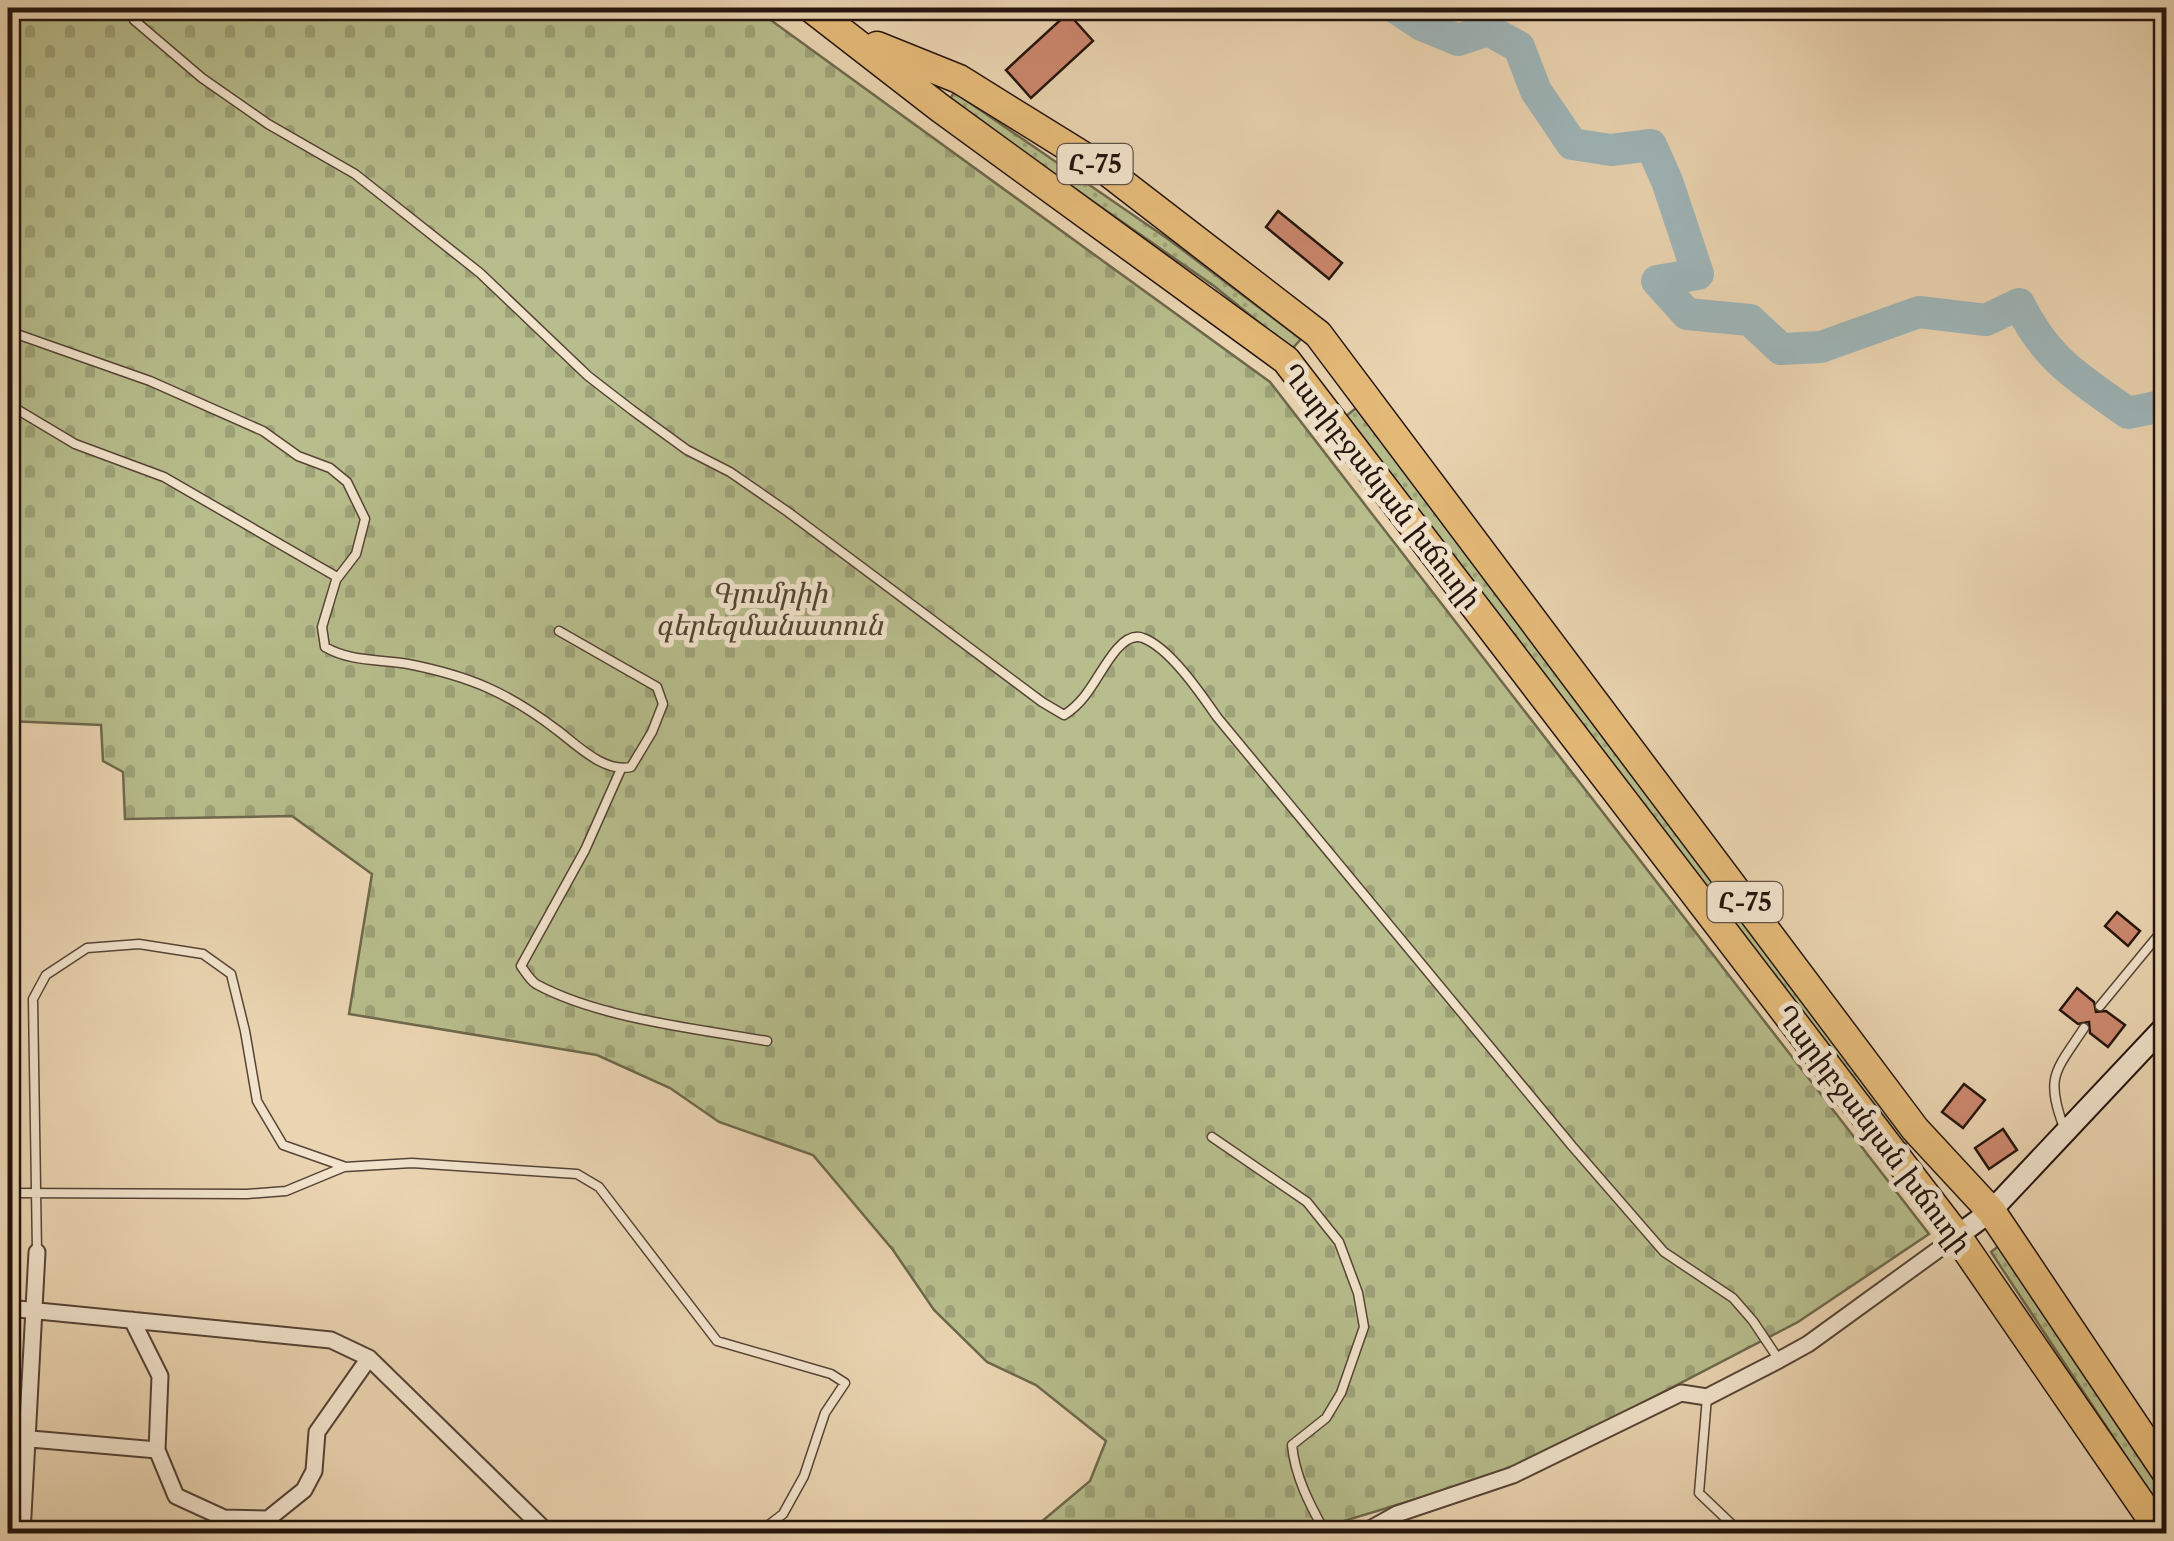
<svg xmlns="http://www.w3.org/2000/svg" width="2174" height="1541" font-family="'Libre Caslon Text','Noto Serif Armenian',serif">
  <style>
    .grass { fill: url(#grass-dots); stroke: #6e684c; stroke-width: 2.5 }
    .cemetery { fill: url(#cemetery-stones); stroke: #6e684c; stroke-width: 2.5 }
    .lines { fill: none; stroke-linecap: round; stroke-linejoin: round }
    .river { stroke: #9eb5b8; stroke-width: 32 }
    .building { fill: #cc876d; stroke: #24140d; stroke-width: 2.5 }
    .lane-casing { stroke: #564436; stroke-width: 11 }
    .street-casing { stroke: #564436; stroke-width: 19 }
    .secondary-casing { stroke: #24140d; stroke-width: 24 }
    .highway-casing { stroke: #24140d; stroke-width: 31 }
    .lane { stroke: #f1e3cc; stroke-width: 8 }
    .street { stroke: #f1e3cc; stroke-width: 15 }
    .secondary { stroke: #f1e3cc; stroke-width: 20 }
    .highway { stroke: #e5ba78; stroke-width: 28 }
    .labels { text-anchor: middle; dominant-baseline: central; stroke-width: 10; stroke-linejoin: round; paint-order: stroke }
    .shield { fill: #f1e3cc; stroke: #625246; stroke-width: 2.5 }
    .shield-label { font-size: 25px; font-weight: bold; fill: #24140d }
    .street-label { font-size: 28px; fill: #24140d; stroke: #f1e3cc }
    .park-label { font-size: 28px; font-style: italic; fill: #504733; stroke: #f1e3cc }
  </style>
  <defs>
    <pattern id="grass-dots" width="8" height="8" patternUnits="userSpaceOnUse" patternTransform="scale(2.5)"><rect width="8" height="8" fill="#b7bd8c"/><path d="M2 2h.1M6 6h.1" fill="none" stroke="#9da278" stroke-width="1.8" stroke-linecap="round"/></pattern>
    <pattern id="cemetery-stones" width="16" height="16" patternUnits="userSpaceOnUse" patternTransform="scale(2.5)"><rect width="16" height="16" fill="#b7bd8c"/><path d="M2 7V4a2 2 0 0 1 4 0v3zM10 15v-3a2 2 0 0 1 4 0v3z" fill="#9da278"/></pattern>
  </defs>
  <rect width="100%" height="100%" fill="#ead4b1"/>
  <filter id="stains"><feTurbulence type="fractalNoise" baseFrequency=".002" numOctaves="4"/><feColorMatrix values="0 0 0 0 .2 0 0 0 0 .09 0 0 0 0 .02 0 0 0 .5 -.17"/></filter>
  <radialGradient id="worn" r=".72"><stop offset=".6" stop-color="#630" stop-opacity="0"/><stop offset="1" stop-color="#630" stop-opacity=".3"/></radialGradient>
  <path class="grass" d="M954,92l214,147 133,100 -9,10 -78,-63 -265,-185z
    M1356,408l553,731 -7,11 -557,-733z
    M2001,1244l165,251v22l-175,-265z"/>
  <path class="cemetery" d="M8,8h746l516,374 659,852 -131,88 -285,148 -209,63h-276l62,-52 16,-40 -70,-56 -49,-23 -53,-52 -41,-60 -80,-95 -94,-33 -49,-34 -73,-33 -248,-41 23,-140 -80,-58 -167,3 -2,-47 -20,-11 -2,-36 -93,-4z"/>
  <g class="lines">
    <path class="river" d="M1396,8l26,17 36,15 30,-10 31,17 17,44 36,53 39,6 40,-5 16,36 31,93 -41,7 30,33 63,6 31,29 40,-2 98,-35 67,8 33,-16c29,58 59,73 109,109l38,-8"/>
  </g>
  <path class="building" d="M1068,13l25,28 -62,57 -25,-28z
    M1278,211l64,52 -13,16 -63,-52z
    M2117,912l23,19 -12,15 -23,-20z
    M2077,988l17,14 2,10 10,-1 19,14 -17,22 -18,-14 -1,-11 -11,2 -18,-14z
    M1964,1084l21,16 -22,28 -21,-16z
    M2003,1129l14,21 -28,19 -14,-21z"/>
  <g class="lines">
    <defs>
      <path id="lane" d="M134,20l68,58 66,46 87,50 125,99 108,103 44,34 55,40 43,22 58,40 254,190 22,13c26,-16 34,-44 53,-66 7,-8 16,-15 26,-11 27,10 58,56 74,79l355,429 92,106 69,46 20,23 26,39
        M8,331l142,50 113,50 35,25 32,12 17,14 18,37 -9,35 -20,26
        M8,404l67,40 89,33 173,100 -15,50 3,20c26,15 54,12 83,17 61,12 99,28 149,66 20,15 47,43 74,37l21,-35 11,-28 -6,-17 -98,-56
        M621,769l-36,81 -64,116c5,7 9,14 15,18 62,34 161,45 231,57
        M2100,1006l66,-80
        M2064,1128c-19,-52 -9,-56 20,-100
        M1212,1137l95,65 32,40 19,51 6,34 -23,66 -15,25 -34,27c3,32 18,60 34,89
        M8,1193l239,1 39,-3 58,-24 68,-4 165,11 22,13 118,154 114,33 14,9 -20,30 -21,63 -21,38 -26,20
        M37,1252l-4,-253 13,-24 41,-27 52,-4 64,10 28,20 14,57 12,70 26,44 60,21
        M1707,1397l-8,96 43,41"/>
      <path id="street" d="M8,1308l323,32 38,18 180,176
        M132,1320l28,56 -3,74 19,46 48,22 44,1 36,-29 10,-19 3,-39 52,-74
        M8,1437l149,13
        M22,1534l15,-282
        M1354,1534l16,-5 27,-15 116,-39 168,-82 26,4 72,-37 29,-16 149,-108"/>
      <path id="secondary" d="M1957,1236l34,-25 175,-186"/>
      <path id="highway" d="M811,8l129,100 346,252 671,876 205,298
        M877,46l82,33 145,90 214,165 597,795 76,82 175,261"/>
    </defs>
    <use href="#lane" class="lane-casing"/>
    <use href="#street" class="street-casing"/>
    <use href="#secondary" class="secondary-casing"/>
    <use href="#highway" class="highway-casing"/>
    <use href="#lane" class="lane"/>
    <use href="#street" class="street"/>
    <use href="#secondary" class="secondary"/>
    <use href="#highway" class="highway"/>
  </g>
  <g class="labels">
    <g class="shield">
      <rect x="1057.5" y="144" width="75" height="40" rx="8"/>
      <rect x="1707.5" y="882" width="75" height="40" rx="8"/>
    </g>
    <g class="shield-label">
      <text x="1095" y="164">Հ-75</text>
      <text x="1745" y="902">Հ-75</text>
    </g>
    <g class="street-label">
      <text transform="translate(1382 486) rotate(52)">Ղարիբջանյան խճուղի</text>
      <text transform="translate(1874 1129) rotate(53)">Ղարիբջանյան խճուղի</text>
    </g>
    <g class="park-label">
      <text x="769" y="593">Գյումրիի<tspan x="769" dy="32">գերեզմանատուն</tspan></text>
    </g>
  </g>
  <rect width="2174" height="1541" fill="none" stroke="#ead4b1" stroke-width="40"/>
  <rect x="10" y="10" width="2154" height="1521" fill="none" stroke="#24140d" stroke-width="5"/>
  <rect x="20" y="20" width="2134" height="1501" fill="none" stroke="#24140d" stroke-width="2.5"/>
  <rect width="100%" height="100%" filter="url(#stains)"/>
  <rect width="100%" height="100%" fill="url(#worn)"/>
</svg>
